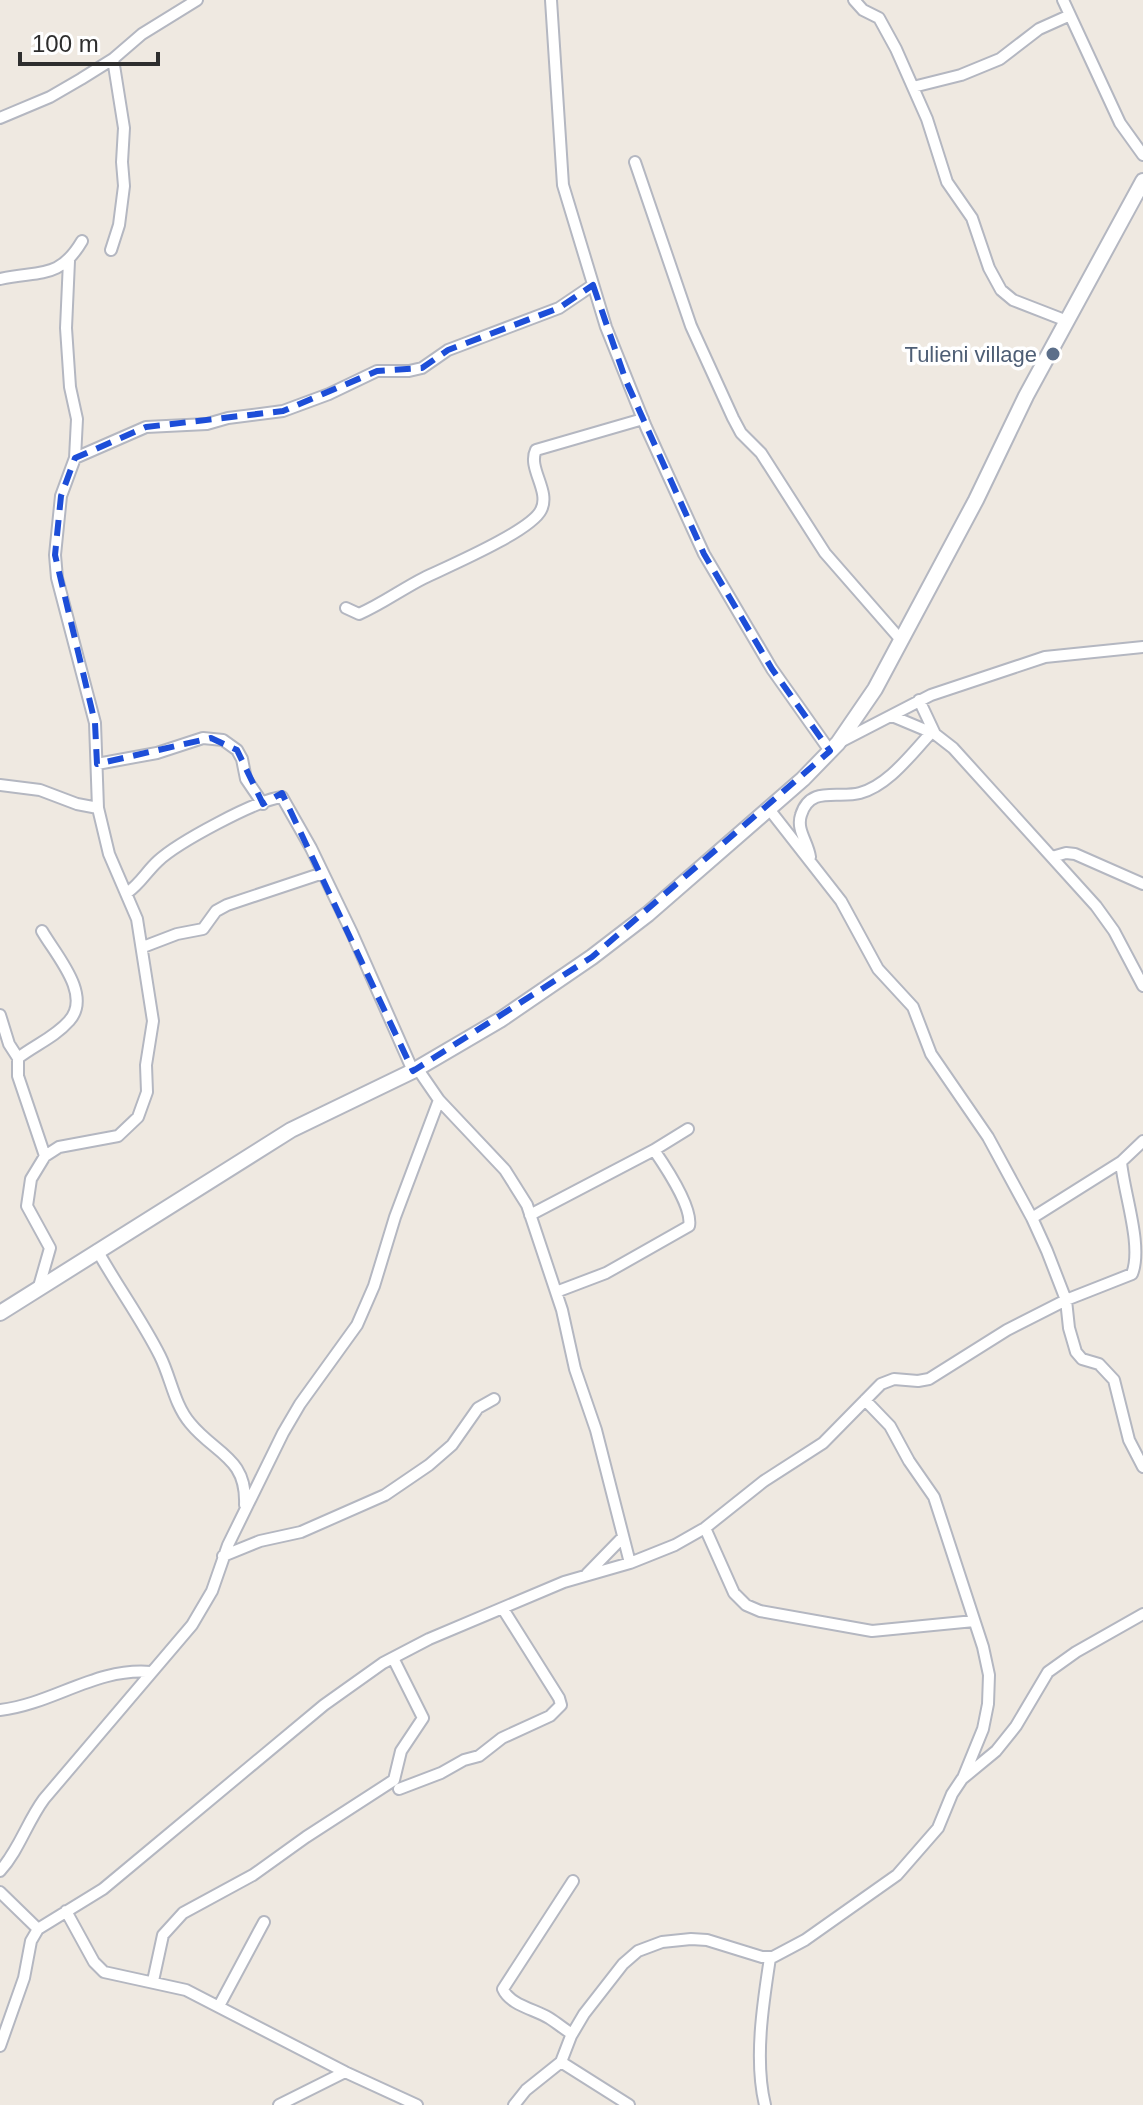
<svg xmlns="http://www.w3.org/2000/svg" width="1143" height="2105" font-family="Arial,sans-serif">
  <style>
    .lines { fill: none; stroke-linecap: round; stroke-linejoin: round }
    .street-casing { stroke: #b4b7c1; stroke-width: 14 }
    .secondary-casing { stroke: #b4b7c1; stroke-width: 18 }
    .street { stroke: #fff; stroke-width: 10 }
    .secondary { stroke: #fff; stroke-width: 14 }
    .marked { fill: none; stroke: #1d4ed8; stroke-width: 6; stroke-dasharray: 16 10; stroke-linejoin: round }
    .service-dot { fill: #5c6f8a; stroke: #fff; stroke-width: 3 }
    .labels { text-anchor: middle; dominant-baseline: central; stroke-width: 7; stroke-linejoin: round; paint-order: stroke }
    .service-label { font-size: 22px; fill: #4e5e75; stroke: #fff; text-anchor: end }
  </style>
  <rect width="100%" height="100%" fill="#efe9e1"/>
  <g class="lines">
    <defs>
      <path id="street" d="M551,0l12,185 43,142 40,100 58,127 68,115 58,82
        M854,0l9,10 16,8 17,31 31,70 20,63 25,36 17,50 12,22 12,10 54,21
        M1063,0l57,123 23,32
        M913,87l48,-12 39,-16 39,-30 29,-13
        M0,118l50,-21 31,-18 32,-20 29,-25 55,-34
        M635,162l56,164 42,92 8,15 20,20 64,100 76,87
        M111,250l8,-25 5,-39 -2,-24 2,-34 -11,-69
        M0,279c40,-9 59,1 82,-38
        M75,458l71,-31 61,-3 21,-6 55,-7 46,-17 48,-23h32l13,-3 26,-18 111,-42 34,-23
        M346,608l13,6c23,-10 43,-25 65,-36 25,-12 107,-47 117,-68 10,-19 -14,-42 -5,-60l107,-31
        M919,700l16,34
        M892,716l43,18 18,14 143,158 18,25 29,55
        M840,742l91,-47 114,-38 98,-10
        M97,764l60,-11 46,-15 20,2 14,10 5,9 4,20 17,25
        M0,785l40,5 37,14 21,4
        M769,809l72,92 37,68 35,38 18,47 57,83 44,81 15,33 19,49 3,28 7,24 6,7 17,5 15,16 15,60 14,27
        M810,857c-2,-15 -14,-27 -9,-42 9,-30 37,-16 59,-22 29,-8 51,-39 71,-60
        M1052,857l14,-4 9,1 68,30
        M127,893c14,-10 19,-21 31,-32 19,-18 98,-61 124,-64l29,51 41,85 61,138
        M42,931c13,23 51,64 27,90 -14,16 -34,24 -51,37v18l27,80
        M143,947l34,-13 26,-5 13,-18 11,-6 96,-32
        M0,1015l9,29 9,14
        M417,1068l22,32 66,70 22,35 35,105 13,59 21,61 34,133
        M530,1215l124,-65 34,-21
        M1032,1218l89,-56 22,-21
        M97,1250c20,36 45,70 63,106 11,22 14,48 30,67 25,31 57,34 55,82
        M38,1290l12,-42 -23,-42 4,-27 14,-23 14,-9 59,-11 20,-19 9,-25 -1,-27 7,-44 -16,-102 -28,-65 -11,-46 -3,-85 -38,-145 -2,-23 6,-59 14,-38 2,-39 -7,-32 -4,-59 3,-67
        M556,1292l50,-19 83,-47c4,-18 -24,-60 -35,-76
        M865,1400l25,26 19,35 25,36 49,150 6,28 -1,29 -5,25 -20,49
        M705,1528l29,65 12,12 14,6 112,20 102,-10
        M223,1556l37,-15 41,-9 84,-37 44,-30 23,-20 26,-37 16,-9
        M587,1574l35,-36
        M0,1710c53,-6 96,-43 151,-38
        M399,1789l42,-16 23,-13 15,-4 23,-18 48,-22 11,-11 -2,-7 -56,-89
        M0,1871c19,-21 27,-49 44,-72l148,-174 20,-34 16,-46 55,-112 17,-29 57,-79 17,-39 21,-69 44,-117
        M0,1892l38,37
        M66,1911l28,51 10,10 82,18 159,82 72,33
        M153,1981l10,-46 20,-22 70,-38 53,-38 88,-57 7,-29 22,-33 -30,-60
        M219,2006l45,-84
        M572,2034c-8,-5 -15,-11 -23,-16 -15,-9 -39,-13 -46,-29l70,-108
        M0,2046l24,-68 7,-37 7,-12 65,-40 221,-184 59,-42 46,-24 135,-57 66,-19 45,-18 30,-17 59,-47 59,-38 58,-59 13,-5 24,2 11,-2 78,-49 59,-30 66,-26c11,-28 -8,-80 -11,-112
        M561,2062l68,43
        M279,2105l66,-33
        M514,2105l12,-15 35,-28 10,-26 13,-22 39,-50 15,-13 24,-9 29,-3 16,1 55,17h11l32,-17 92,-65 41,-47 14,-34 10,-15 34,-28 20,-25 32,-54 28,-20 67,-38
        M765,2105c-11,-45 -2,-102 5,-147"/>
      <path id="secondary" d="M0,1313l291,-183 122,-59 87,-51 92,-63 56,-43 155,-135 35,-36 37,-54 101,-189 50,-104 117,-215"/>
    </defs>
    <use href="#street" class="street-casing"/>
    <use href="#secondary" class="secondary-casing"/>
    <use href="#street" class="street"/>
    <use href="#secondary" class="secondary"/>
  </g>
  <path class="marked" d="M593,285l33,96 78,173 68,115 58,82 -238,206 -179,114 -131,-278 -19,11 -26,-54 -26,-12 -114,26 -2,-41 -40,-168 6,-59 14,-38 71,-31 137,-16 94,-40 45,-3 26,-18 111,-42z"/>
  <circle class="service-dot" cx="1053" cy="354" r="8"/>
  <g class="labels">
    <g class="service-label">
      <text x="1037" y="354">Tulieni village</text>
    </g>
  </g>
  <path d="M20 52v12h138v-12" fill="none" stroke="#2e2e2e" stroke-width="4"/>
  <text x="32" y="52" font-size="24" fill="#2e2e2e" stroke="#ffffff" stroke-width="6" paint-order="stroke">100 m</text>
</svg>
